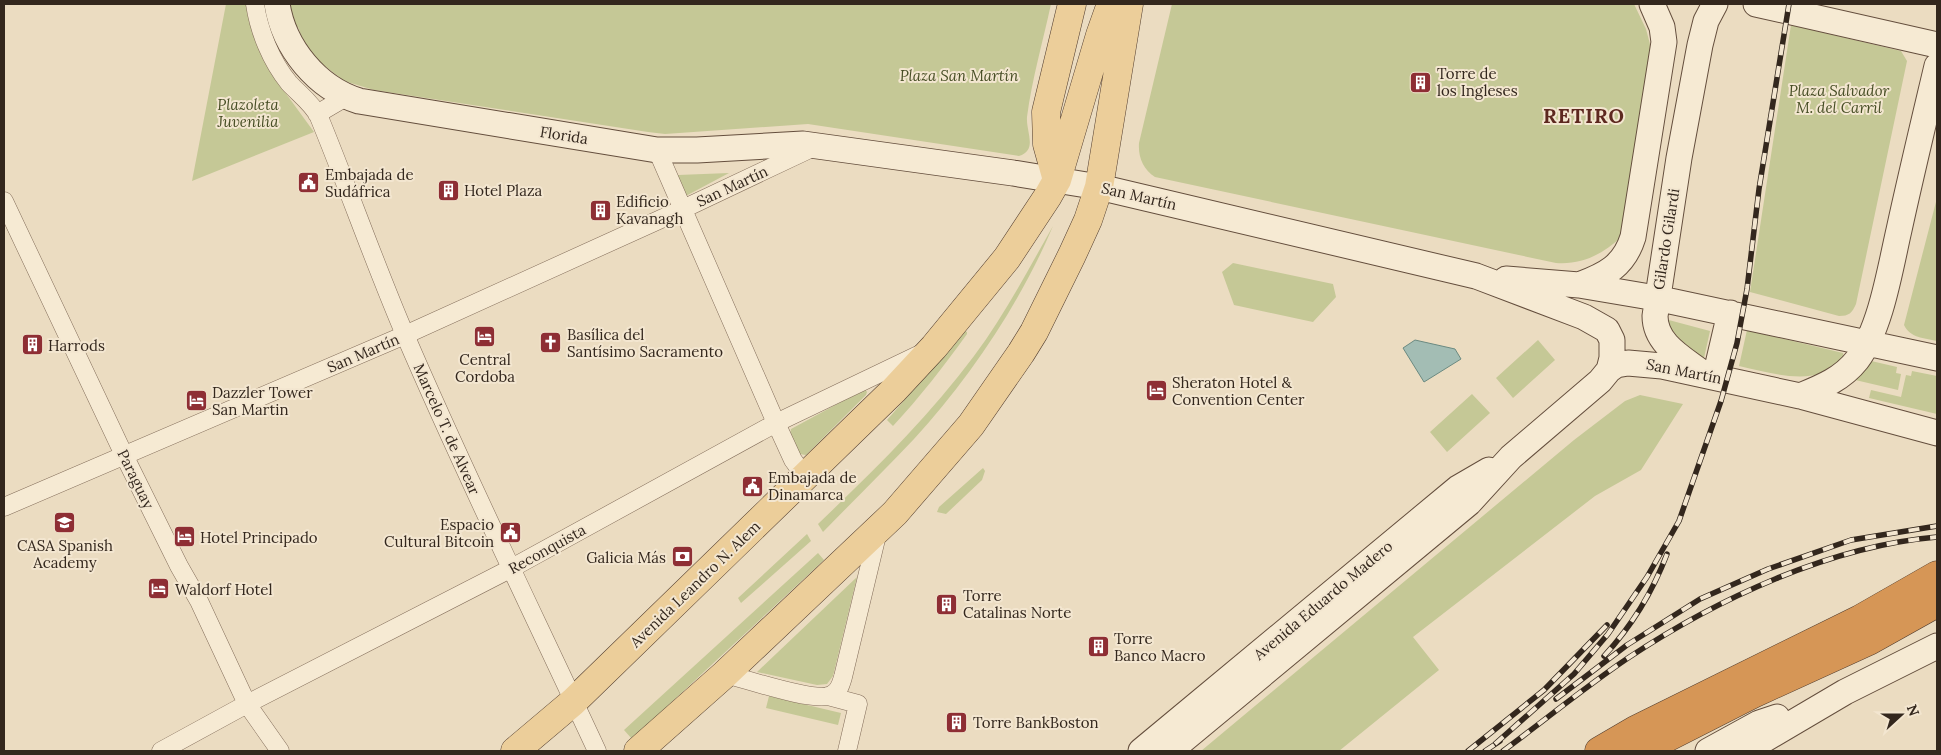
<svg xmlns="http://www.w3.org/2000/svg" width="1941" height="755" font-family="Lora,serif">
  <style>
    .green { fill: #c5c896 }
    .water { fill: #a3bdb4; stroke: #6b8a81 }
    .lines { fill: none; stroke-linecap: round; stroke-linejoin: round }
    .minor-casing { stroke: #836d5a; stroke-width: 19 }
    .secondary-casing { stroke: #644e3d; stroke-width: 27 }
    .primary-casing { stroke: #513c2e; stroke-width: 29 }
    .motorway-casing { stroke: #513c2e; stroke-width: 29 }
    .minor { stroke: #f6ead3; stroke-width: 18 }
    .secondary { stroke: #f6ead3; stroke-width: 25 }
    .primary { stroke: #ecce9a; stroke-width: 28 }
    .motorway { stroke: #d69656; stroke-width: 28 }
    .rail-casing { stroke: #33271d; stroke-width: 5.5 }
    .rail { stroke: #f3e6d0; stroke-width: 4; stroke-dasharray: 11; stroke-linecap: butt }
    .labels { text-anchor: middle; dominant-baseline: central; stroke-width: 4; stroke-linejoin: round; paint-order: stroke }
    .poi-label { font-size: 15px; fill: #33271d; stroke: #f3e6d0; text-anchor: start }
    .park-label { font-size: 15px; font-style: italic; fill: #474e25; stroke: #f3e6d0 }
    .street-label { font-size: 15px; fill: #33271d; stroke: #f3e6d0 }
    .district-label { font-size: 20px; font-weight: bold; letter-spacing: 1px; fill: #5d281f; stroke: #f3e6d0 }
  </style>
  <rect width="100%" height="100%" fill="#ebdcc1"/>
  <path class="green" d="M226,4h24l11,49 18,31 35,48 -122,49z
    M279,4h772c-8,37 -19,75 -24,113 -1,15 11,33 -8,39l-211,-32 -143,10 -17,-2 -274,-42 -30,-9 -37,-29 -9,-25 -8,3z
    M1172,4h462l12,25 5,19 -30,189c-18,17 -39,28 -65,26l-401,-86c-12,-8 -17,-20 -16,-34z
    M1791,25l110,26 6,10 -51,243c-4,9 -7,12 -17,12l-89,-24z
    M729,173l-47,25 -7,-21 3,-2z
    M1937,198v143c-13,-3 -27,-3 -33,-16z
    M1053,226c-32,76 -83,152 -139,213 -30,32 -61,62 -91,93l-5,-8c55,-53 110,-106 156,-168 30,-40 54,-86 79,-130z
    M1233,263l100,21 3,13 -23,25 -79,-17 -12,-33z
    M1665,319l45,12 -6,27 -21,-5z
    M1747,330l96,23 1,5c-25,31 -73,15 -105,8z
    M965,331l2,1v2c-23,32 -47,63 -74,92l-6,-6z
    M1538,340l17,20 -42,38 -17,-20z
    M1867,360l30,7 -1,6 5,1 -3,16 -47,-11z
    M1912,371l25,5v38l-68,-16 2,-8 30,7 5,-22 5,1z
    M865,389l2,3 -1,3 -60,60 -7,-1 -9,-20 1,-5z
    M1472,394l18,19 -43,39 -17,-20z
    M1640,395l43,9 -42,66 -46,26 -182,141 26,33 -100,81h-138l373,-311 51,-39z
    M983,468l2,3 -3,9 -36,34 -9,-2 2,-5z
    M807,534l4,7 -70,62 -3,-5z
    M818,553l6,7 -192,179 -8,-9z
    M857,577l-24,99 -6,8 -10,1 -60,-13z
    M769,696l72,17 -3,12 -72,-17z"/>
  <path class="water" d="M1415,340l40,9 6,10 -37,23 -21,-34z"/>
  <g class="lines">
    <defs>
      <path id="minor" d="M255,4c4,27 16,57 34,79 9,10 24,21 30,34 30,73 56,148 87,220 60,140 127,276 191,414
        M317,114l29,-17
        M657,150l119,273 17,37 13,18
        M4,201l120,254 55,111 20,35 48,103 33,47
        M4,507l401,-172 278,-126 131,-62
        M725,674c21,5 90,29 106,21 8,-3 10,-11 12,-18l35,-146
        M828,696l30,8 -11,47
        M161,751l86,-47 263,-135 266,-146 144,-69"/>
      <path id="secondary" d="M277,4c7,44 40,84 82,97l298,49h40l106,-6 210,29 86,14 377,89 108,41 23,13 5,10v18l-3,12 -9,11 -89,76 -42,46 -299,248
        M1756,4l181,41
        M1506,279l73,6 77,13 281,60
        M1579,285c27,-10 45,-19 54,-48l31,-195 -2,-15 -10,-23
        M1609,370l7,-5 12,-2 34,3 138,30 137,37
        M1705,375c-20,-16 -50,-30 -50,-59l24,-158 21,-113 6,-24 9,-17
        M1715,377l15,-64
        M1800,396c22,-9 42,-17 57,-36 24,-32 33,-91 42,-130 12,-55 25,-109 38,-164
        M1141,751l317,-263 31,-18
        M1708,751l51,-28 18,-6
        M1745,751l100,-59 92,-46"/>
      <path id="primary" d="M1057,180l-10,-36 -1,-32 26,-108
        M515,751l58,-49 321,-312 40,-43 73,-89 41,-62 9,-16 43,-145 11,-31
        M638,751l87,-77 170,-161 76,-88 50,-72 13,-21 38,-77 16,-35 11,-33 30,-183"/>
      <path id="motorway" d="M1599,751l36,-21 225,-111 77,-44
        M1641,751l112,-57 116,-53 68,-38"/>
    </defs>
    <use href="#minor" class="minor-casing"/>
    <use href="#secondary" class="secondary-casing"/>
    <use href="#primary" class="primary-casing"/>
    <use href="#motorway" class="motorway-casing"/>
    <use href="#minor" class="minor"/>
    <use href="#secondary" class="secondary"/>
    <use href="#primary" class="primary"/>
    <use href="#motorway" class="motorway"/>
    <defs>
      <path id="rail" d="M1604,656c27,-29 49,-65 63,-102
        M1556,699l71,-54 73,-46 68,-30 83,-29 86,-14
        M1495,744l79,-70 34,-40 39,-57 32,-56 42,-120 16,-58 10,-54 12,-100 30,-185
        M1468,751l76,-61 63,-65
        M1485,751l15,-10
        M1503,751c42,-31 82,-64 125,-93 89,-59 202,-112 309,-121"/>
    </defs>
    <use href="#rail" class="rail-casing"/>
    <use href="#rail" class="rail"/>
  </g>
  <defs>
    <symbol id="building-square" viewBox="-11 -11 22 22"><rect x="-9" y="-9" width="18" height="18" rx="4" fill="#8e2e34" stroke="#f3e6d0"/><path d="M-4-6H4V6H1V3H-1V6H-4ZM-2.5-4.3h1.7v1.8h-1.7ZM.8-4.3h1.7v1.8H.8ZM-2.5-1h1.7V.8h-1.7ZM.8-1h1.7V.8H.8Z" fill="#fff"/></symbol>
    <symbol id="civic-square" viewBox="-11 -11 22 22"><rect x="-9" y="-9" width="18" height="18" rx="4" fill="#8e2e34" stroke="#f3e6d0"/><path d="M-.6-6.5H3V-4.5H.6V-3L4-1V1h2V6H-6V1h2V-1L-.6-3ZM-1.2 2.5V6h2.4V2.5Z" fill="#fff"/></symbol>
    <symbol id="hotel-square" viewBox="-11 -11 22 22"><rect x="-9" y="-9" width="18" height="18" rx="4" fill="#8e2e34" stroke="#f3e6d0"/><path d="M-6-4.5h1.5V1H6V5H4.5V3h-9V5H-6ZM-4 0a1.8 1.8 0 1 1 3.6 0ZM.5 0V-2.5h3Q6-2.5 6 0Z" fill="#fff"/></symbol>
    <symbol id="church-square" viewBox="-11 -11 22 22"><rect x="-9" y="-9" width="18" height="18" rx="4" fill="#8e2e34" stroke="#f3e6d0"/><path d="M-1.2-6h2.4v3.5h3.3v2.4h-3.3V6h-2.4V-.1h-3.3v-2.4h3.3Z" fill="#fff"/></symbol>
    <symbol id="school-square" viewBox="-11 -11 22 22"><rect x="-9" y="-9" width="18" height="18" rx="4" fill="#8e2e34" stroke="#f3e6d0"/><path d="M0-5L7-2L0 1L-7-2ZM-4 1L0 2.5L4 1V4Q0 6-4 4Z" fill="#fff"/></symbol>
    <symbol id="bank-square" viewBox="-11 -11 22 22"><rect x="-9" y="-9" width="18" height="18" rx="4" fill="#8e2e34" stroke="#f3e6d0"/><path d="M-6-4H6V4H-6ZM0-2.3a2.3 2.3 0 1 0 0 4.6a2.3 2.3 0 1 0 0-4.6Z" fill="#fff"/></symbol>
  </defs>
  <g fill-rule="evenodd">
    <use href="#building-square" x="1408" y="70" width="25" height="25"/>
    <use href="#civic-square" x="296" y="170" width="25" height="25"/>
    <use href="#building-square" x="436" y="178" width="25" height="25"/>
    <use href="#building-square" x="588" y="198" width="25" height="25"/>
    <use href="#hotel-square" x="472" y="324" width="25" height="25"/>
    <use href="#church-square" x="538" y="330" width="25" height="25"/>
    <use href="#building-square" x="20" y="332" width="25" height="25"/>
    <use href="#hotel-square" x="1144" y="378" width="25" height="25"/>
    <use href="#hotel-square" x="184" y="388" width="25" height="25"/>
    <use href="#civic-square" x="740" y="474" width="25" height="25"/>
    <use href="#school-square" x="52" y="510" width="25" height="25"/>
    <use href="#civic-square" x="498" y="520" width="25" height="25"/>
    <use href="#hotel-square" x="172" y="524" width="25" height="25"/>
    <use href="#bank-square" x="670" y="544" width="25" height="25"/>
    <use href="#hotel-square" x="146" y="576" width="25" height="25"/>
    <use href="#building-square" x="934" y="592" width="25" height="25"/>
    <use href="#building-square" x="1086" y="634" width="25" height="25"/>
    <use href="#building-square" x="944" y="710" width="25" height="25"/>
  </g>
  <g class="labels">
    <g class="poi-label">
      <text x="1437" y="73">Torre de<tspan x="1437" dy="17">los Ingleses</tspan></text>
      <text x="325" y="174">Embajada de<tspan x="325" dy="17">Sudáfrica</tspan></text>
      <text x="464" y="190">Hotel Plaza</text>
      <text x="616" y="201">Edificio<tspan x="616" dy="17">Kavanagh</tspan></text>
      <text x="567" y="334">Basílica del<tspan x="567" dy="17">Santísimo Sacramento</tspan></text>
      <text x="48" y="345">Harrods</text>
      <text x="485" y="359" text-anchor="middle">Central<tspan x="485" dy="17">Cordoba</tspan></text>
      <text x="1172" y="382">Sheraton Hotel &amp;<tspan x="1172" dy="17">Convention Center</tspan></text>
      <text x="212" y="392">Dazzler Tower<tspan x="212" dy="17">San Martin</tspan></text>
      <text x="768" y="477">Embajada de<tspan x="768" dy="17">Dinamarca</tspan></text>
      <text x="494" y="524" text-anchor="end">Espacio<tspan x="494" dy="17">Cultural Bitcoin</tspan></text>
      <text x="200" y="537">Hotel Principado</text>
      <text x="65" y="545" text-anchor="middle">CASA Spanish<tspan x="65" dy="17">Academy</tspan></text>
      <text x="666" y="557" text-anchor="end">Galicia Más</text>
      <text x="175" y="589">Waldorf Hotel</text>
      <text x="963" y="595">Torre<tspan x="963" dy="17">Catalinas Norte</tspan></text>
      <text x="1114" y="638">Torre<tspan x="1114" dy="17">Banco Macro</tspan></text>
      <text x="973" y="722">Torre BankBoston</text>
    </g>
    <g class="park-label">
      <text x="959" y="75">Plaza San Martín</text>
      <text x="1839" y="90">Plaza Salvador<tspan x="1839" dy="17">M. del Carril</tspan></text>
      <text x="248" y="104">Plazoleta<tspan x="248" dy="17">Juvenilia</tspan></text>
    </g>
    <g class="street-label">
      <text transform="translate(564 135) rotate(9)">Florida</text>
      <text transform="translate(732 186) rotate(-25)">San Martín</text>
      <text transform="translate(1139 196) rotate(13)">San Martín</text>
      <text transform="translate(1666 239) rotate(-81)">Gilardo Gilardi</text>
      <text transform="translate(363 353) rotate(-23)">San Martín</text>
      <text transform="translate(1684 371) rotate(11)">San Martín</text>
      <text transform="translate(447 429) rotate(66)">Marcelo T. de Alvear</text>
      <text transform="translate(136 479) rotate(64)">Paraguay</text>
      <text transform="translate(547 549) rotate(-29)">Reconquista</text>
      <text transform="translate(695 584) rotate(-44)">Avenida Leandro N. Alem</text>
      <text transform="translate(1323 600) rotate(-40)">Avenida Eduardo Madero</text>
    </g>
    <g class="district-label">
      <text x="1584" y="115">RETIRO</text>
    </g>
  </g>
  <rect width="1941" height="755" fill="none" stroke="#33271d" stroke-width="10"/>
  <g transform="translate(1901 715) rotate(69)" stroke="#f3e6d0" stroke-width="4" paint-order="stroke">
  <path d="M0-4L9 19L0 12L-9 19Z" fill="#33271d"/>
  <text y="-8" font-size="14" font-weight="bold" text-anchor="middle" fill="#33271d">N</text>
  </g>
</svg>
